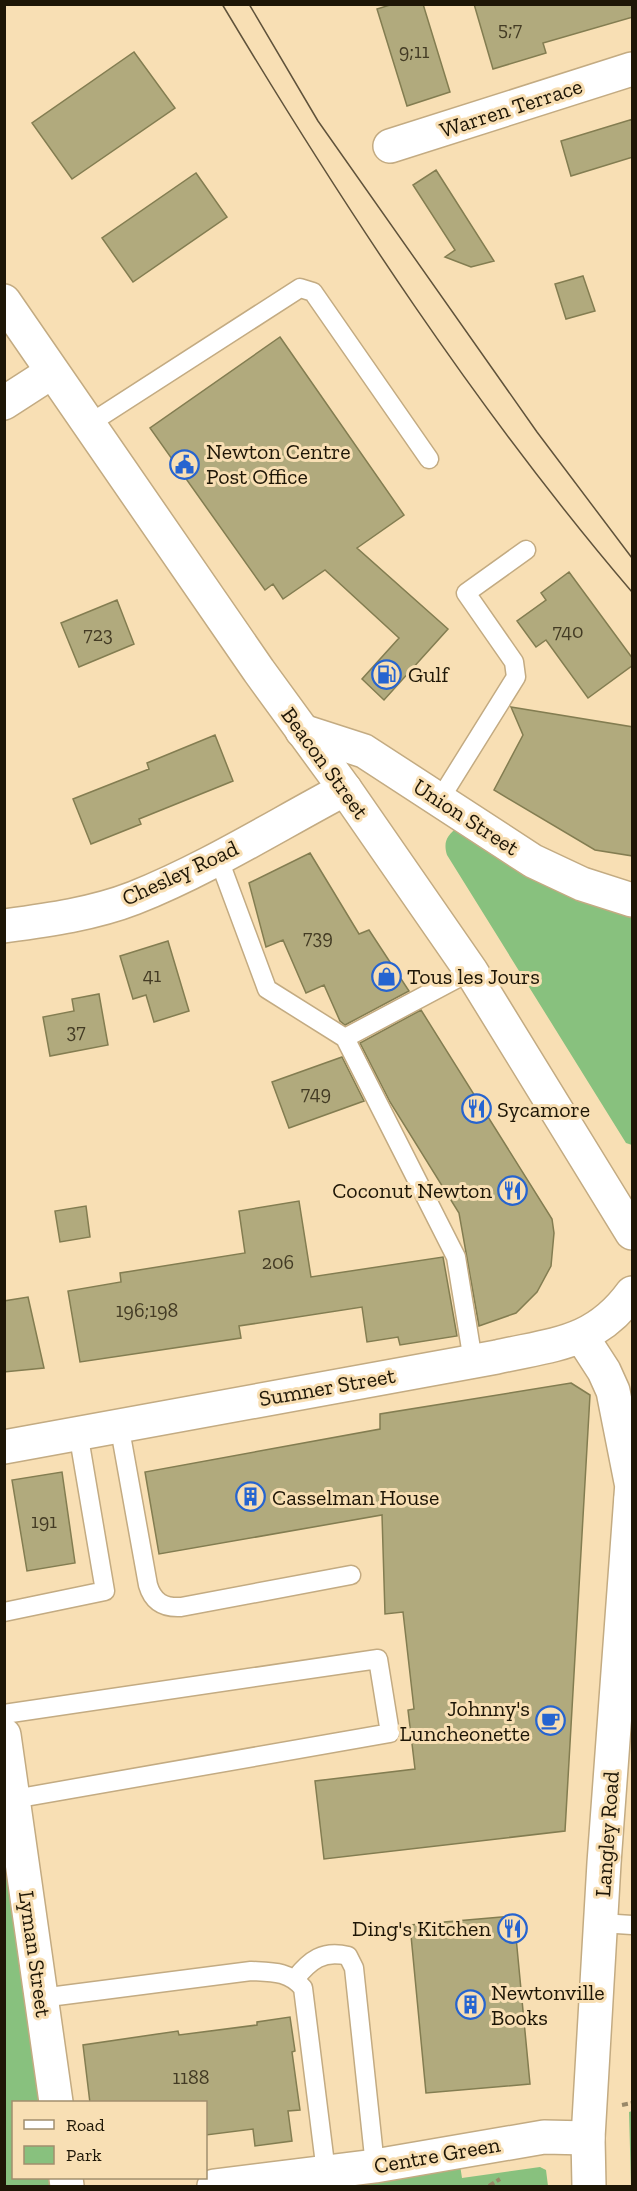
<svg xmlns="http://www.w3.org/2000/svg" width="637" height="2191" font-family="'Zilla Slab',serif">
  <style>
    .park { fill: #88c17e }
    .building { fill: #b1aa7d; stroke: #837d51; stroke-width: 1.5 }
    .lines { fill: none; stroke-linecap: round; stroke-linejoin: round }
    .service-casing { stroke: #c3ab82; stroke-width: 21 }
    .minor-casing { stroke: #c3ab82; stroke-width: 36 }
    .tertiary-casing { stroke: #c3ab82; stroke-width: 36 }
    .primary-casing { stroke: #c3ab82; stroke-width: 36 }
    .path { stroke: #998868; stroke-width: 4; stroke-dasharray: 6 3; stroke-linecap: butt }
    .service { stroke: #fff; stroke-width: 18 }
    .minor { stroke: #fff; stroke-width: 33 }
    .tertiary { stroke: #fff; stroke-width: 33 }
    .primary { stroke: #fff; stroke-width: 33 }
    .tram { stroke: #60533b; stroke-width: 1.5 }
    .labels { text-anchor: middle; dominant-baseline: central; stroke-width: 6; stroke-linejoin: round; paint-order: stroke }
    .number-label { font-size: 20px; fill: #433b24 }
    .street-label { font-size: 22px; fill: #1e1606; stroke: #f8dfb4 }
    .poi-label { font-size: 22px; fill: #1e1606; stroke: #f8dfb4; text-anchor: start }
  </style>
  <rect width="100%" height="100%" fill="#f8dfb4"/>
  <path class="park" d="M458,827l174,82v236l-6,-2 -179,-288c-4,-13 0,-20 11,-28z
    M4,1833l38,269h-28v76h39l1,8h-49z
    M632,2111v75h-1l-2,-74z
    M460,2165l2,13 78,-11 6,3 2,16h-251z"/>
  <path class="building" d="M393,4h30l27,88 -43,14 -30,-97z
    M474,4h159v13l-90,26 3,10 -53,16z
    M134,52l41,56 -103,71 -40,-56z
    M633,119v38l-62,19 -10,-35z
    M436,170l58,91 -23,6 -26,-10 10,-7 -42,-65z
    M196,173l31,44 -94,65 -31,-44z
    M583,276l12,35 -29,8 -11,-35z
    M280,337l124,178 -47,33 91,81 -64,71 -22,-21 37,-41 -74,-68 -42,29 -10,-15 -8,6 -115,-162z
    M569,572l64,87v6l-45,33 -42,-58 -10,7 -19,-26 29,-21 -5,-7z
    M117,600l17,44 -55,23 -18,-44z
    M511,707l122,20v129l-38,-6 -101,-60 29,-55z
    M215,735l18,46 -94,38 2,5 -50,20 -18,-45 76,-30 -2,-6z
    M310,853l49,81 10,-4 40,61 -64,34 -5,-4 -16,-36 -18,8 -23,-53 -17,7 -17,-64z
    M168,941l21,70 -35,11 -8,-27 -13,4 -13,-43z
    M99,994l9,51 -58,11 -7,-39 31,-6 -2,-12z
    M421,1010l131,209 2,14 -3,33 -14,26 -21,21 -37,13 -20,-113 -69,-111 -30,-59z
    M342,1057l22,44 -75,27 -17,-46z
    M299,1201l12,76 132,-20 14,79 -57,9 -2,-8 -31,5 -5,-35 -123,19 2,12 -161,24 -12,-71 53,-9 -1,-9 125,-20 -6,-42z
    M86,1206l4,31 -30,5 -5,-31z
    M28,1297l16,71 -40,4v-71z
    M571,1383l19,12 -25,436 -241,28 -9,-78 100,-12 -7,-59 6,-1 -11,-97 -18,2 -3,-99 -223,39 -14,-82 235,-43v-15z
    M62,1472l13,91 -48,8 -15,-91z
    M514,1916l16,168 -104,9 -16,-168z
    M290,2017l5,34 -3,1 8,58 -12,1 4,30 -37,5 -2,-17 -47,6v-32h-116l-7,-58 95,-14 1,4 78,-10v-3z"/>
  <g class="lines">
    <defs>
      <path id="service" d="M89,424l211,-136 13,4 116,167
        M440,799l76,-122 -2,-15 -48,-69 60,-43
        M218,857l49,132 78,49 111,219 17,104
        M345,1038l126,-67
        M119,1424l29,161c5,17 16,23 33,22l170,-32
        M4,1612l101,-21 -27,-159
        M4,1714l374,-55 12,74 -376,66
        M601,1923l31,2
        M295,1979c15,-19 28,-29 53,-23l6,12 21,198
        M41,1998l210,-27c21,1 38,0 52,17l23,184"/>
      <path id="minor" d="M390,146l242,-77
        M4,403l48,-31
        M302,731l62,20 169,110 49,23 50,16
        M4,926c44,-6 89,-12 130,-28 73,-29 141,-72 211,-109
        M4,1735l52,367
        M66,2178l1,8
        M214,2186l161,-20 169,-29 44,1"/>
      <path id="tertiary" d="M582,1337l22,34 9,20 19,96
        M4,1447l493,-90c57,-13 98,-13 135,-64
        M589,2186l-1,-48 16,-275 28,-381"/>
      <path id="primary" d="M4,301l255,370 86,118 126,182 161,262
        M631,1499l1,-1"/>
    </defs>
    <use href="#service" class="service-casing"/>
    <use href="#minor" class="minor-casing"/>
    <use href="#tertiary" class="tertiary-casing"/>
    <use href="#primary" class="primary-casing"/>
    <path class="path" d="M622,2105l10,-2
      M489,2186l11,-7"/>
    <use href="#service" class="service"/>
    <use href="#minor" class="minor"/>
    <use href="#tertiary" class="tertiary"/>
    <use href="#primary" class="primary"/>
    <path class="tram" d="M222,4c121,202 257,409 410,588
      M249,4l69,117 219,311 95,126"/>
  </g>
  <defs>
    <symbol id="civic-ring" viewBox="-11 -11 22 22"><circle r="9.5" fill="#f8dfb4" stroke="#2664d0" stroke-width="1.5"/><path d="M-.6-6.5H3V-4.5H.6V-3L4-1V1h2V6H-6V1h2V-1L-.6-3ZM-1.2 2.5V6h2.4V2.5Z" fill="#2664d0"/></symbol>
    <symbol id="fuel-ring" viewBox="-11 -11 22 22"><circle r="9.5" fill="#f8dfb4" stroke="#2664d0" stroke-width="1.5"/><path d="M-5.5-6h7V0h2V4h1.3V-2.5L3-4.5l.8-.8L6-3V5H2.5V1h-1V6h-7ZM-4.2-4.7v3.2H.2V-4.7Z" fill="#2664d0"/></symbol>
    <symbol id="shop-ring" viewBox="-11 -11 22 22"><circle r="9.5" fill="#f8dfb4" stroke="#2664d0" stroke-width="1.5"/><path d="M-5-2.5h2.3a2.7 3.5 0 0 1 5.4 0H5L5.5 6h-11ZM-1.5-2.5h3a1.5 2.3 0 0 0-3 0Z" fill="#2664d0"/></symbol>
    <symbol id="restaurant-ring" viewBox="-11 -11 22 22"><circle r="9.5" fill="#f8dfb4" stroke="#2664d0" stroke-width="1.5"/><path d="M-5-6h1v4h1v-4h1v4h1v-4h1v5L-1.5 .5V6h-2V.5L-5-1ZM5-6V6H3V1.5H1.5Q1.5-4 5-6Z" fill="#2664d0"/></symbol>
    <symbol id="building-ring" viewBox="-11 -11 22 22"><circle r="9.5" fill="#f8dfb4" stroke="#2664d0" stroke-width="1.5"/><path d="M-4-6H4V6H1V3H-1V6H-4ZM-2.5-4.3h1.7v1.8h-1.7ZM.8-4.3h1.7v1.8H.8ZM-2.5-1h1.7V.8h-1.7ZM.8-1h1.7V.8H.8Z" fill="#2664d0"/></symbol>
    <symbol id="cafe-ring" viewBox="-11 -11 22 22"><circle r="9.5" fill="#f8dfb4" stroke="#2664d0" stroke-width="1.5"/><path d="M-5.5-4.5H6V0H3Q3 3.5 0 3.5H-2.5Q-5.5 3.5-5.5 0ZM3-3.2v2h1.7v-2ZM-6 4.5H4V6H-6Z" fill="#2664d0"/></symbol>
  </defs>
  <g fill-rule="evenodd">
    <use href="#civic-ring" x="168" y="448" width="33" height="33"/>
    <use href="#fuel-ring" x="370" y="658" width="33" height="33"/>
    <use href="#shop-ring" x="370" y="960" width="33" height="33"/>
    <use href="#restaurant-ring" x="460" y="1092" width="33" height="33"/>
    <use href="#restaurant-ring" x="496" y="1174" width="33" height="33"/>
    <use href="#building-ring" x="234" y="1480" width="33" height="33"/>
    <use href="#cafe-ring" x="534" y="1704" width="33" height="33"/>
    <use href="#restaurant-ring" x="496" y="1912" width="33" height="33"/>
    <use href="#building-ring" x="454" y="1988" width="33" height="33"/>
  </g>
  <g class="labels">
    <g class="number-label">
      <text x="510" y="29">5;7</text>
      <text x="414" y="51">9;11</text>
      <text x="568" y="631">740</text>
      <text x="98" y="634">723</text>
      <text x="318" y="937">739</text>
      <text x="152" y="975">41</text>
      <text x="76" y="1031">37</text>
      <text x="316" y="1093">749</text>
      <text x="278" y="1262">206</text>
      <text x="147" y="1310">196;198</text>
      <text x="44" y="1521">191</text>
      <text x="191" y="2077">1188</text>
    </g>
    <g class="street-label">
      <text transform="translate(511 108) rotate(-18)">Warren Terrace</text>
      <text transform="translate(325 763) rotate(54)">Beacon Street</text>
      <text transform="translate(466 817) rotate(33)">Union Street</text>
      <text transform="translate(180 873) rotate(-25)">Chesley Road</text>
      <text transform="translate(327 1387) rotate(-10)">Sumner Street</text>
      <text transform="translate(607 1834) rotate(-86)">Langley Road</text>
      <text transform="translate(35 1954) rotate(82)">Lyman Street</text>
      <text transform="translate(437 2155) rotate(-10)">Centre Green</text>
    </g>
    <g class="poi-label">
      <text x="206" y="451">Newton Centre<tspan x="206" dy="25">Post Office</tspan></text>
      <text x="408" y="674">Gulf</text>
      <text x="407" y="976">Tous les Jours</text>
      <text x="497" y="1109">Sycamore</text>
      <text x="492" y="1190" text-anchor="end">Coconut Newton</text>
      <text x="272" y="1497">Casselman House</text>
      <text x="530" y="1708" text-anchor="end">Johnny's<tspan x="530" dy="25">Luncheonette</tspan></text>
      <text x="491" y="1928" text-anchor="end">Ding's Kitchen</text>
      <text x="491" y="1992">Newtonville<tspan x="491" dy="25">Books</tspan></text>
    </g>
  </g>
  <rect width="637" height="2191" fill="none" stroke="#1e1606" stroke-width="12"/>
  <rect x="12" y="2101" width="195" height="78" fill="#f8dfb4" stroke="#a18f6e" stroke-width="1.5"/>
  <rect x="24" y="2120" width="30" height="9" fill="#ffffff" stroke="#a18f6e" stroke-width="1.5"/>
  <text x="66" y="2131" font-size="18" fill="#1e1606">Road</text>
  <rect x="24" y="2146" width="30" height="18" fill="#88c17e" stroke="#a18f6e" stroke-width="1.5"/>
  <text x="66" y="2161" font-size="18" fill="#1e1606">Park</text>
</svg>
